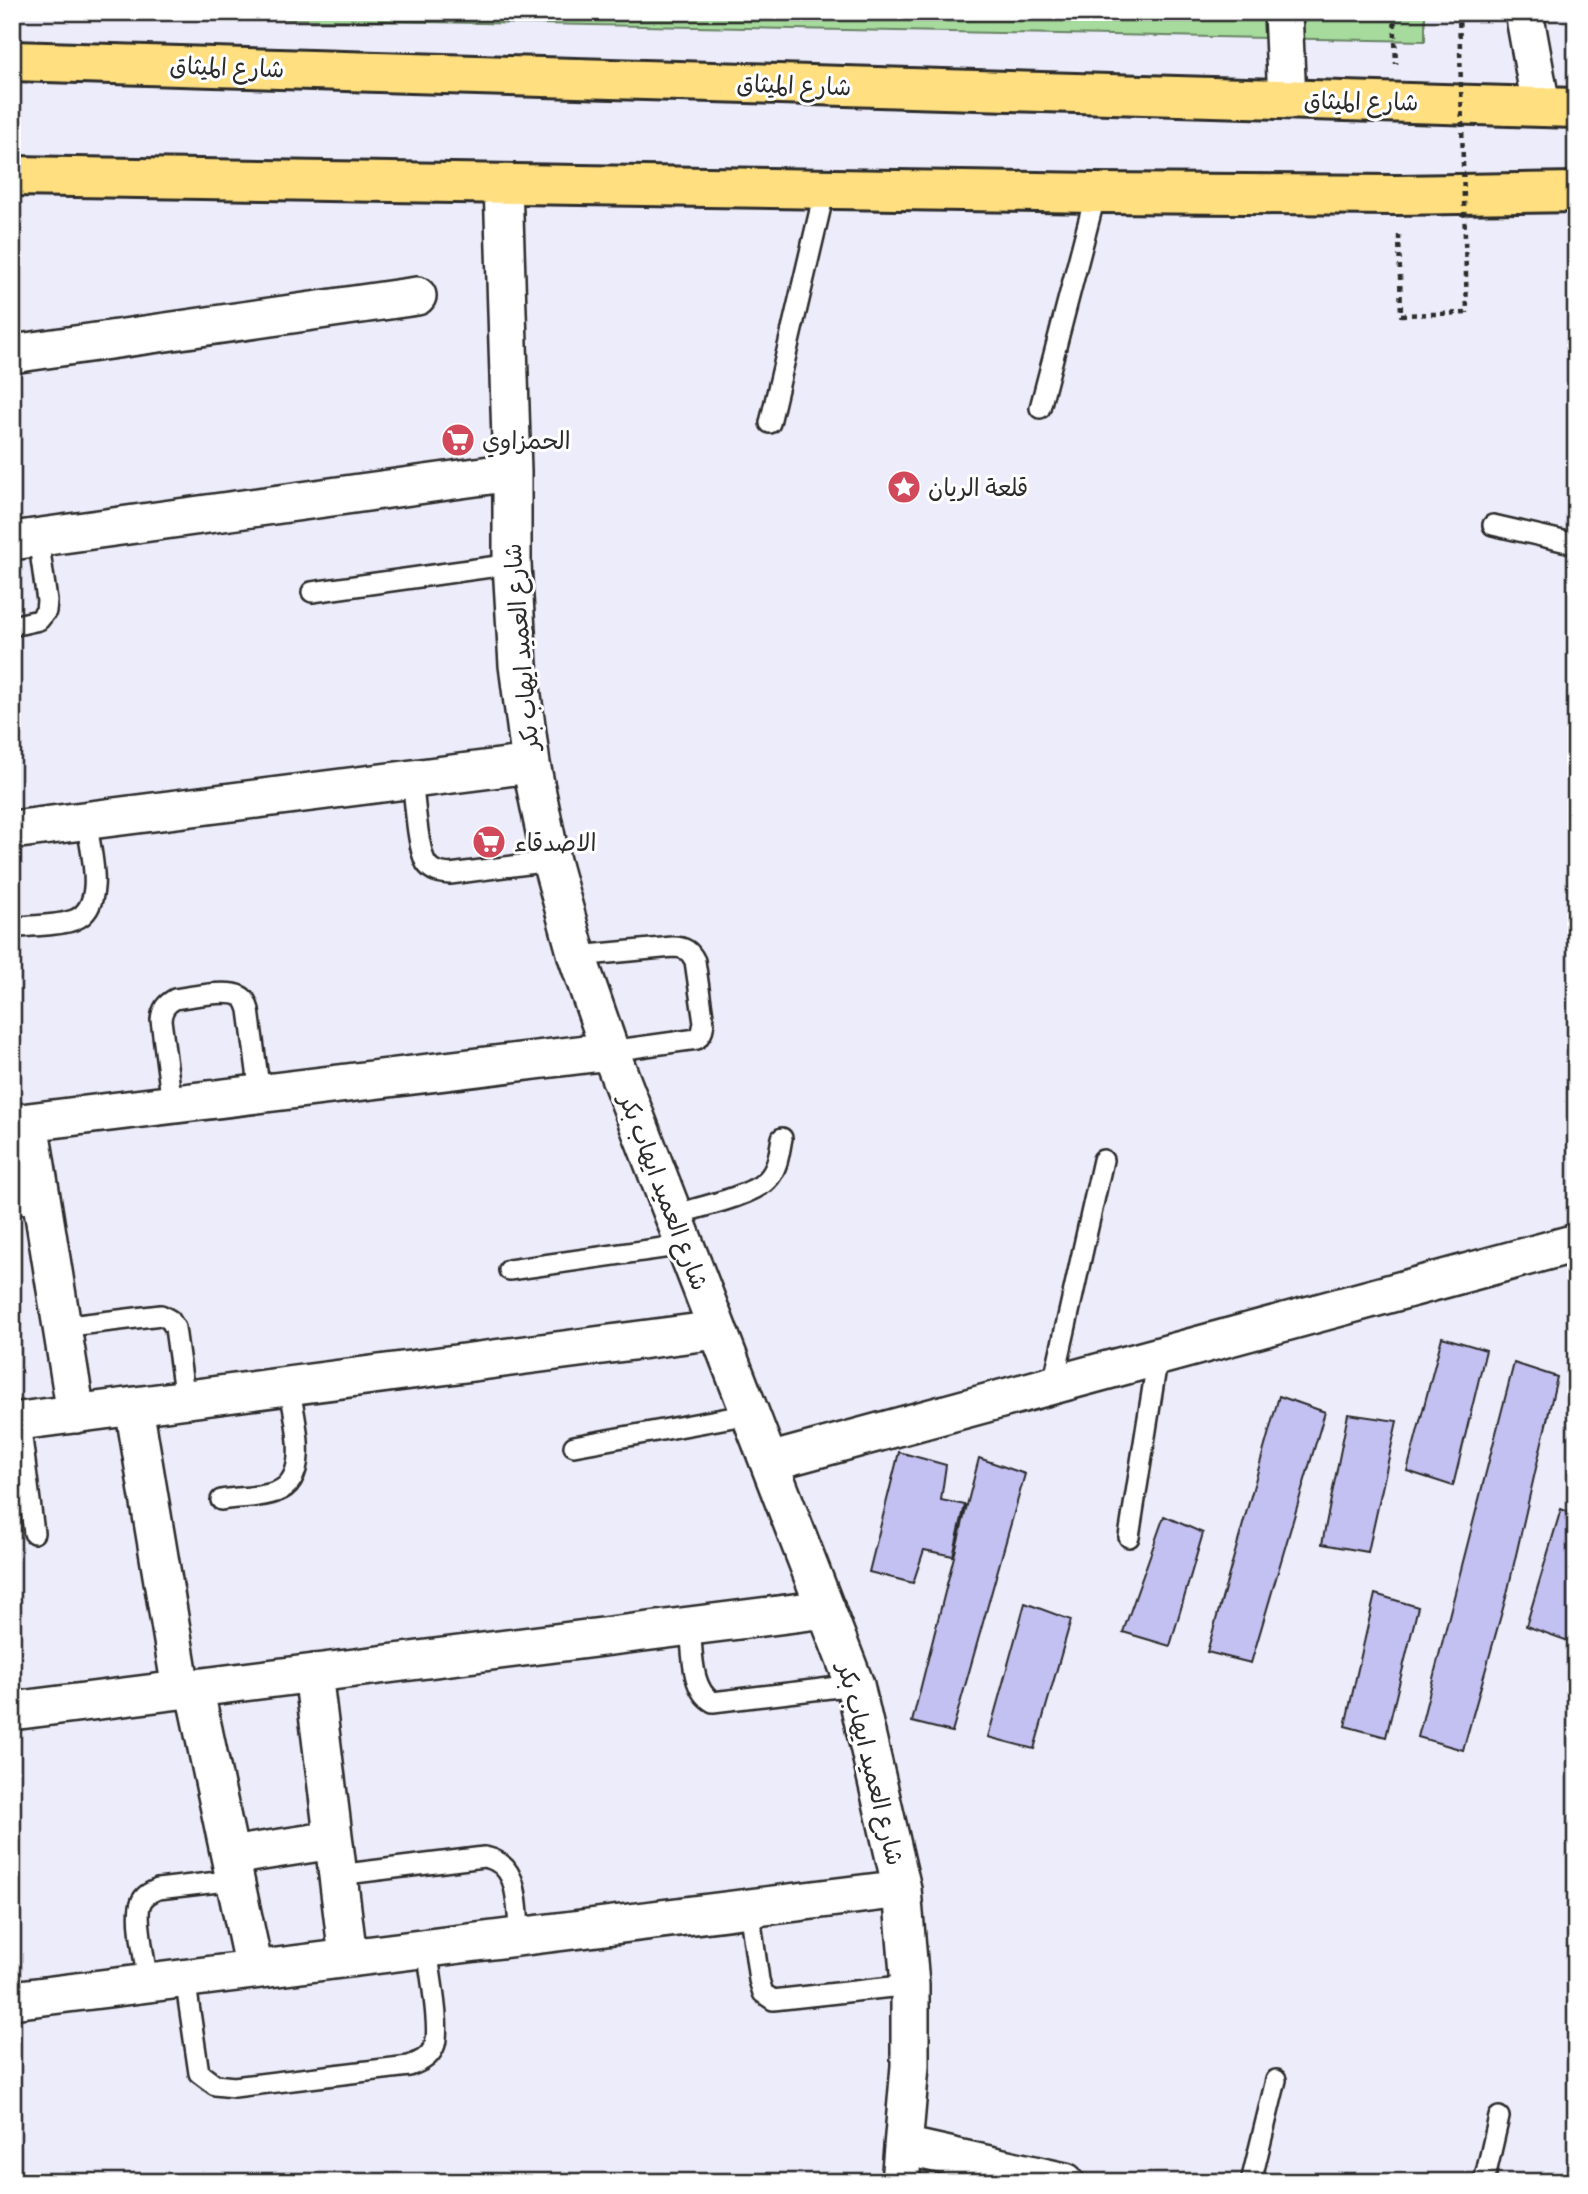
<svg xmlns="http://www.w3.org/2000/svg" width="1588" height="2194" font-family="Itim,'Playpen Sans Arabic',sans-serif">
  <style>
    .green { fill: #a6db9d; stroke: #688364; stroke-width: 2 }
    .building { fill: #c3c0f2; stroke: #2b2b2b; stroke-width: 2 }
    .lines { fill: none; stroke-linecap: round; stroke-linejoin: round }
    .lane-casing { stroke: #2b2b2b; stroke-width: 24 }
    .street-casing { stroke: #2b2b2b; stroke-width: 42 }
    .primary-casing { stroke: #2b2b2b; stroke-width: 44 }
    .path { stroke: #2b2b2b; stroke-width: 4.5; stroke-dasharray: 5 5; stroke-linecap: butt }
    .lane { stroke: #fff; stroke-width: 19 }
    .street { stroke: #fff; stroke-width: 37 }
    .primary { stroke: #ffdf80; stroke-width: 38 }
    .path-bridge { stroke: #2b2b2b; stroke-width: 4.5; stroke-dasharray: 5 5; stroke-linecap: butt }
    .labels { text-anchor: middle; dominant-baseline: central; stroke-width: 6; stroke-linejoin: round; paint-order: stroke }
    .street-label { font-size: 24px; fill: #2b2b2b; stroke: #fff }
    .poi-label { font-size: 24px; fill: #2b2b2b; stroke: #fff; text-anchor: start }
  </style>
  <rect width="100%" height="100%" fill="#edecfb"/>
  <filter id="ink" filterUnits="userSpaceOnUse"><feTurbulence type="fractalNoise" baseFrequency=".0143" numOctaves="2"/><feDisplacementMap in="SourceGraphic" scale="14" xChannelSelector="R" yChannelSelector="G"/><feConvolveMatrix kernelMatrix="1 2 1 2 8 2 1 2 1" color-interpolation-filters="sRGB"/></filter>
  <g filter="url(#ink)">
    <path class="green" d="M12,12h1413v29l-1413,-27z"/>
    <path class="building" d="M1442,1337l44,13 -33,136 -46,-15z
      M1514,1363l43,14 -50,217 -44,156 -45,-13z
      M1279,1396l46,16 -74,251 -44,-11z
      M1348,1414l49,7 -29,131 -46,-8z
      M899,1452l47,13 -5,35 24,5 -12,51 -29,-6 -11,33 -44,-11z
      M979,1458l46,16 -73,258 -40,-10z
      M1561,1509l15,6v109l-5,18 -45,-16z
      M1164,1516l39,17 -33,113 -47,-14z
      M1375,1594l43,13 -32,130 -41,-11z
      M1025,1603l46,17 -37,129 -46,-12z"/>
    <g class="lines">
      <defs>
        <path id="lane" d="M1040,408l56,-215
          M770,423l55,-234
          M1493,525l83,19
          M312,592l200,-28
          M12,626l27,-6 7,-9 1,-10 -9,-64
          M412,779c3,20 5,68 14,84 6,9 14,10 24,11l101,-13
          M12,925l8,2c16,-2 38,-1 54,-7 34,-13 16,-72 12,-99
          M577,956l96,-9c12,0 17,4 22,14l9,62 -2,9 -5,7 -87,12
          M172,1104l-11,-84c1,-11 5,-16 14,-21 15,-2 52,-10 65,-3 6,3 7,8 9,14l11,84
          M12,1205l30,-4
          M673,1215c23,-7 79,-19 94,-35 11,-11 12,-27 15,-42
          M509,1270l175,-25
          M61,1327l100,-12 9,5 5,8 10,72
          M1053,1384l50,-224
          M20,1422l14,111
          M574,1446l176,-32
          M221,1500c16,-3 40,-2 55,-8 37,-13 18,-77 13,-106
          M1129,1537l29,-182
          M690,1627c3,23 0,63 23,75l142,-17
          M338,1875l146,-18c37,6 32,49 36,80
          M749,1908l10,72 4,13 10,7 137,-15
          M185,1978l14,95 16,12 19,2 175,-21c11,-4 20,-8 25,-19 8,-16 -5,-79 -7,-99
          M148,1983c-2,-16 -13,-68 -7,-80 3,-8 10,-11 17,-14l77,-9
          M1251,2182l25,-102
          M1484,2182l15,-65"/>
        <path id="street" d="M1283,12l4,88
          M1524,12l17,94
          M503,184l9,288v92l6,101 13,99 20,97 26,95 33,95 245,634 47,204 8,96v81l-10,116
          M12,354l405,-58
          M12,541l500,-69
          M12,830l519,-66
          M29,1122l47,292
          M12,1124l598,-73
          M134,1407l47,282
          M12,1422l705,-92
          M769,1462l807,-219
          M313,1673l35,284
          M194,1687l60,282
          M12,1711l814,-102
          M230,1856l103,-16
          M12,2000l890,-111
          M904,2146l161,36"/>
        <path id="primary" d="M12,61l1564,47
          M12,176l1084,17 301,2 179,-3"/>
      </defs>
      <use href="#lane" class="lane-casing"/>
      <use href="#street" class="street-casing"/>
      <use href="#primary" class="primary-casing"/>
      <path class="path" d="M1394,12l2,52
        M1399,235l2,80 66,-2"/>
      <use href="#lane" class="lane"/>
      <use href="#street" class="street"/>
      <use href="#primary" class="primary"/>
      <path class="path-bridge" d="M1459,12l8,301"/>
    </g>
  </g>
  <defs>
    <symbol id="supermarket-disc" viewBox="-11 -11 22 22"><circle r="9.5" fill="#d1495b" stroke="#fff"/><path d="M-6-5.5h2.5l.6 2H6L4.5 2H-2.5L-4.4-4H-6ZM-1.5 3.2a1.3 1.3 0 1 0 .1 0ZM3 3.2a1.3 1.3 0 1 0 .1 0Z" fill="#fff"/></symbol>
    <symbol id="sight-disc" viewBox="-11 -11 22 22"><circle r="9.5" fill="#d1495b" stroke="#fff"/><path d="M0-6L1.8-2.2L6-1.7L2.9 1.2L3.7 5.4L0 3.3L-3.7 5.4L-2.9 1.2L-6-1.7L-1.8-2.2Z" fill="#fff"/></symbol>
  </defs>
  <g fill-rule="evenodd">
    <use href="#supermarket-disc" x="439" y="421" width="38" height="38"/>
    <use href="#sight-disc" x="885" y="468" width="38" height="38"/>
    <use href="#supermarket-disc" x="470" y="823" width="38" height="38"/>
  </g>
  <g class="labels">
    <g class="street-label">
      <text transform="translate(227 67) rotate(2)">شارع الميثاق</text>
      <text transform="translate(794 85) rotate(2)">شارع الميثاق</text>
      <text transform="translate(1361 101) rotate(1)">شارع الميثاق</text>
      <text transform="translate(521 647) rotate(-95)">شارع العميد ايهاب بكر</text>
      <text transform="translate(664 1192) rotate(69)">شارع العميد ايهاب بكر</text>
      <text transform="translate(871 1764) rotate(76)">شارع العميد ايهاب بكر</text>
    </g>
    <g class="poi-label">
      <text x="482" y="440">الحمزاوي</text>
      <text x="928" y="487">قلعة الريان</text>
      <text x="514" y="842">الاصدقاء</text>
    </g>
  </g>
  <rect width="1588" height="2194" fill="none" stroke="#fff" stroke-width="42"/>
  <rect x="21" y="21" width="1546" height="2152" fill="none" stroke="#2b2b2b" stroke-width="2.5" filter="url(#ink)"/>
</svg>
